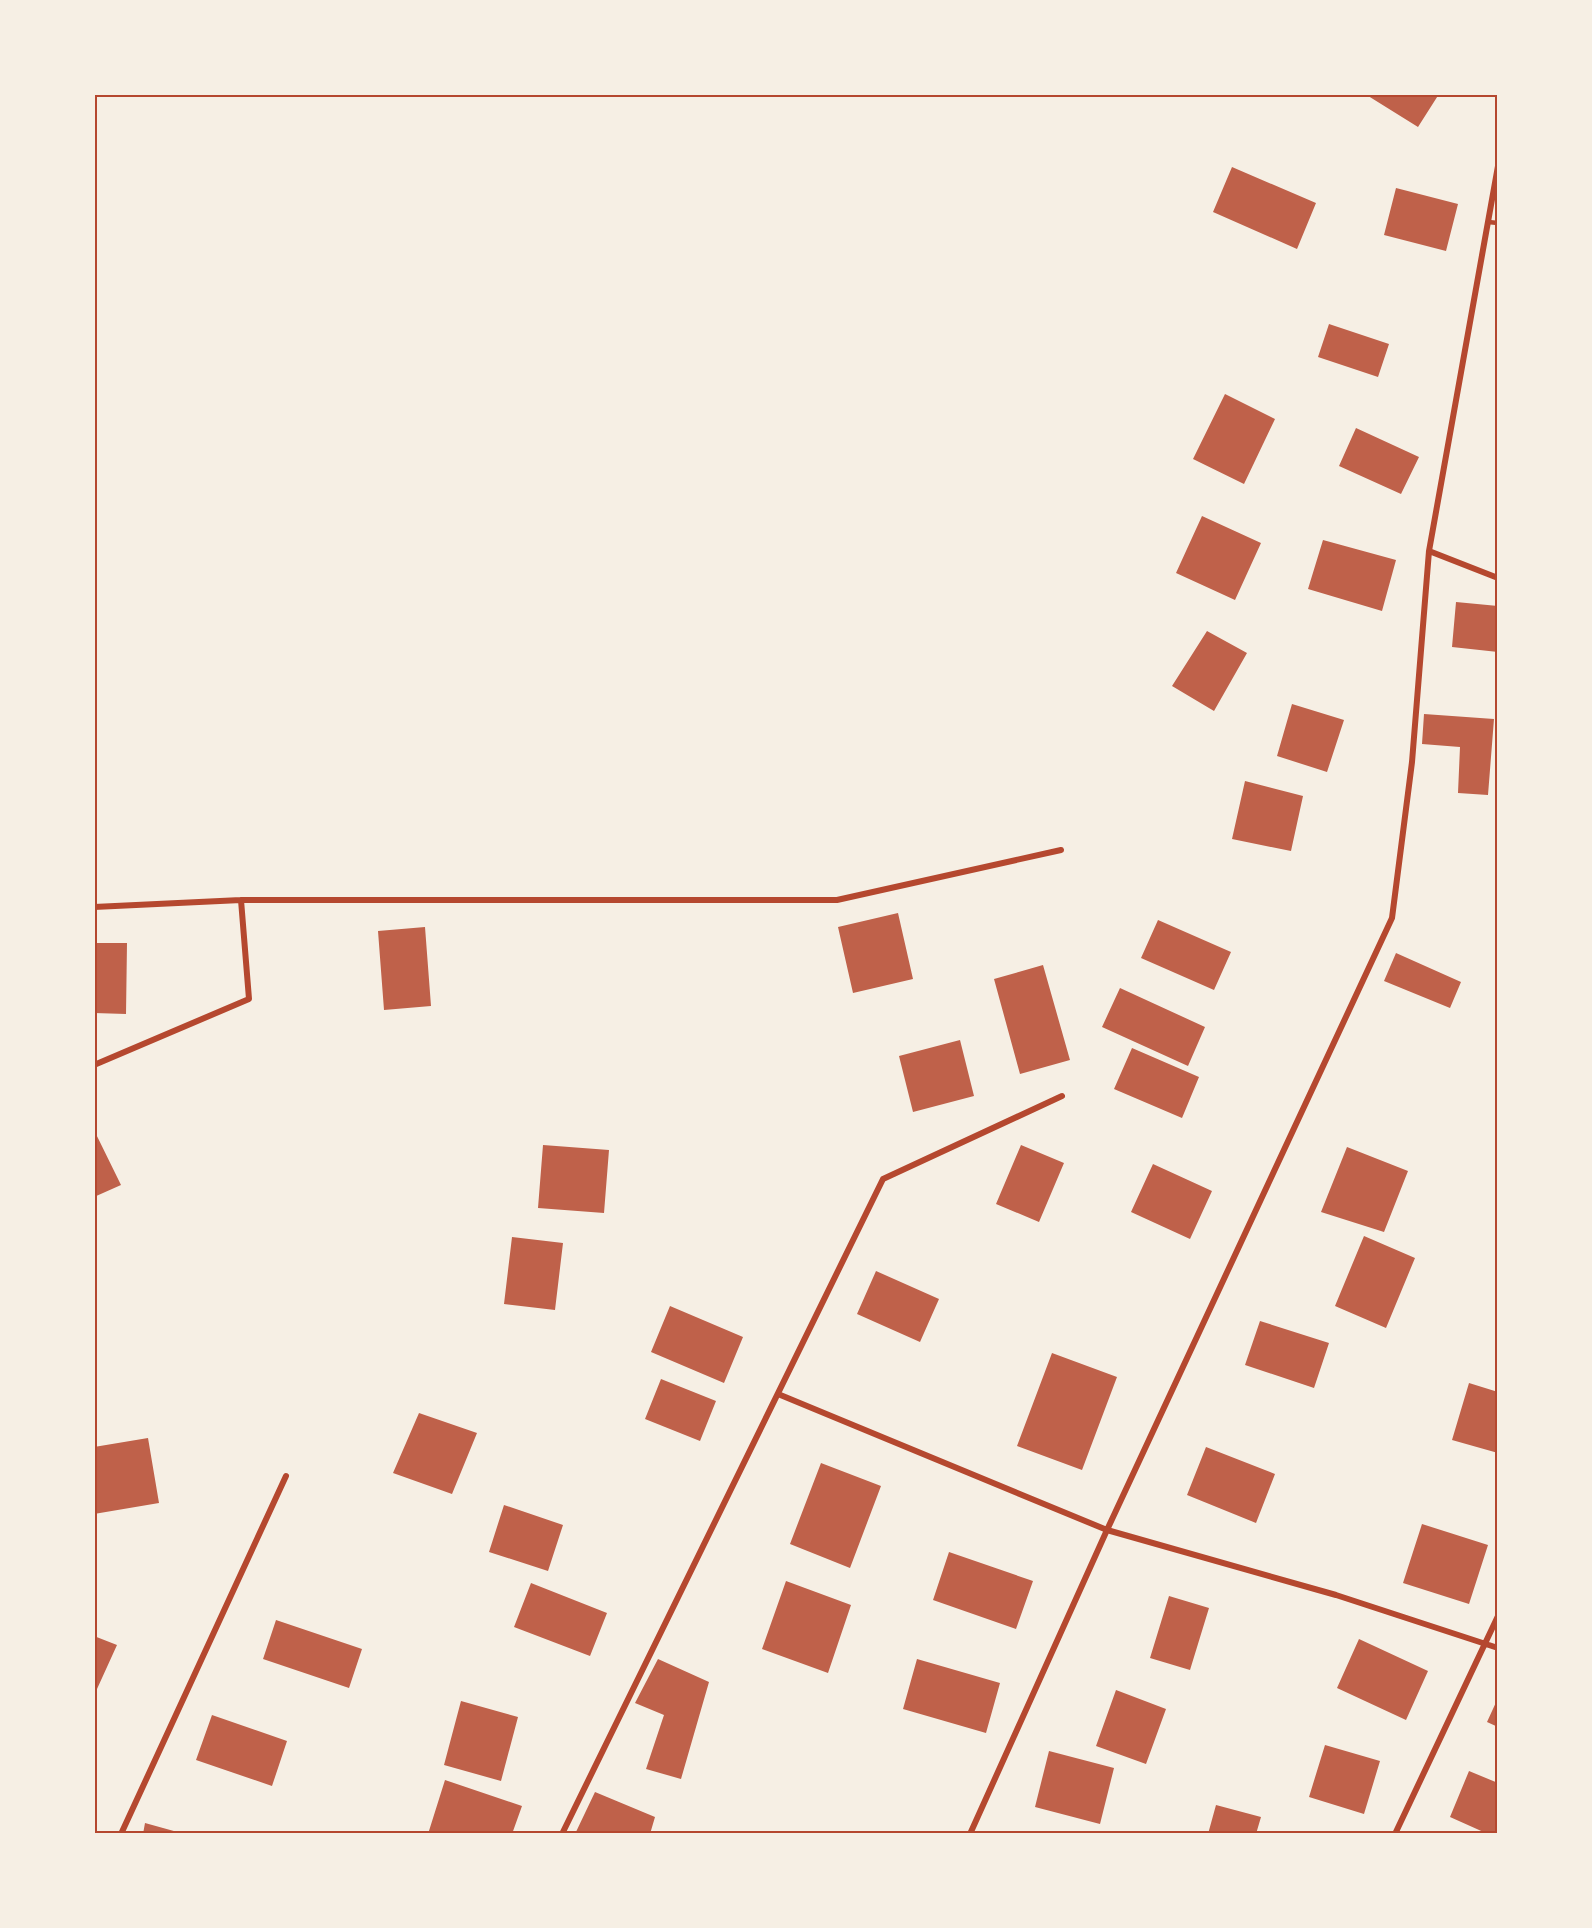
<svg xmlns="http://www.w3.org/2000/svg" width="1592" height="1928" font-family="'Exo 2',sans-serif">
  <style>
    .building { fill: #bf614a }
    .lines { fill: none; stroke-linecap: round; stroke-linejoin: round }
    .service { stroke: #b5482f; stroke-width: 4.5 }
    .minor { stroke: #b5482f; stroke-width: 6 }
    .neatline { fill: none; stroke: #b5482f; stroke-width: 2 }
  </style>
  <rect width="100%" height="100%" fill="#f6efe4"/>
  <path class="building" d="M1365,94h74l-21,33z
    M1232,167l84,36 -19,46 -84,-37z
    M1396,188l62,16 -12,47 -62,-16z
    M1329,324l60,20 -11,33 -60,-20z
    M1225,394l50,25 -31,65 -51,-25z
    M1356,428l63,29 -18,37 -62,-28z
    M1202,516l59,27 -26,57 -59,-27z
    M1323,540l73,20 -14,51 -74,-22z
    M1456,602l42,4v46l-46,-5z
    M1207,631l40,22 -33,58 -42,-25z
    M1292,704l52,16 -17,52 -50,-16z
    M1424,714l70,5 -6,76 -30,-2 2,-46 -38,-3z
    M1245,781l58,15 -12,55 -59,-12z
    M898,913l15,66 -60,14 -15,-66z
    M1158,920l73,32 -17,38 -73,-32z
    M425,927l6,79 -47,4 -6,-79z
    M94,943h33l-1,71 -32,-1z
    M1396,953l65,29 -11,26 -66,-27z
    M1043,965l27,95 -50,14 -26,-95z
    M1120,988l85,39 -17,39 -86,-39z
    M960,1040l14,56 -61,16 -14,-56z
    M1132,1048l67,29 -17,41 -68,-29z
    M94,1130l27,55 -27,12z
    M543,1145l66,5 -5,63 -66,-5z
    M1021,1145l43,18 -25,59 -43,-18z
    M1347,1147l61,24 -24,61 -63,-20z
    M1153,1164l59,27 -22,48 -59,-27z
    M1364,1236l51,22 -29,70 -51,-22z
    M512,1237l51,6 -8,67 -51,-6z
    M876,1271l63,28 -19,43 -63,-28z
    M670,1306l73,31 -19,46 -73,-31z
    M1260,1321l69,22 -15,45 -69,-23z
    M1052,1353l65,24 -35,93 -65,-24z
    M661,1379l55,22 -16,40 -55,-22z
    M1469,1383l29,9v61l-46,-13z
    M419,1413l58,20 -25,61 -59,-21z
    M148,1438l11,65 -65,11v-67z
    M1206,1447l69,27 -19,49 -69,-28z
    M821,1463l60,23 -31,82 -60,-24z
    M504,1505l59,20 -15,46 -59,-19z
    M1422,1524l66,21 -19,59 -66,-21z
    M949,1552l84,29 -17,48 -83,-29z
    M786,1581l65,24 -23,68 -66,-24z
    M531,1583l76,30 -17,43 -76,-29z
    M1169,1596l40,12 -19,62 -40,-12z
    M276,1620l86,29 -13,39 -86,-29z
    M94,1636l23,9 -20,44 -3,-1z
    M1359,1639l69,32 -22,49 -69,-32z
    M658,1659l51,23 -28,97 -35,-10 18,-54 -29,-12z
    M917,1659l83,24 -14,50 -83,-24z
    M1116,1690l50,19 -20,55 -50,-18z
    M1498,1698v29l-11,-5z
    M461,1701l57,16 -17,64 -57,-16z
    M212,1715l75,26 -15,45 -76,-26z
    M1325,1745l55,16 -16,53 -55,-17z
    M1049,1751l65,17 -14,56 -65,-17z
    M1469,1771l29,12v51h-10l-38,-17z
    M445,1780l77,26 -10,28h-84z
    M595,1792l60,25 -5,17h-75z
    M1216,1805l45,12 -5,17h-48z
    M145,1823l36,10v1h-38z"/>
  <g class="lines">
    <path class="service" d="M1488,222l10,1"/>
    <path class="minor" d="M1429,551l69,27
      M94,907l147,-7h596l224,-50
      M94,1065l155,-66 -8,-99
      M778,1394l329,136 229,65 162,53
      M121,1834l165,-358
      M562,1834l321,-655 179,-83
      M970,1834l137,-304 285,-612 20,-156 17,-211 69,-385
      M1395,1834l103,-218"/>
  </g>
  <rect width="1592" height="1928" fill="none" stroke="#f6efe4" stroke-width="192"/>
  <rect x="96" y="96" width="1400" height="1736" class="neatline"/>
</svg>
